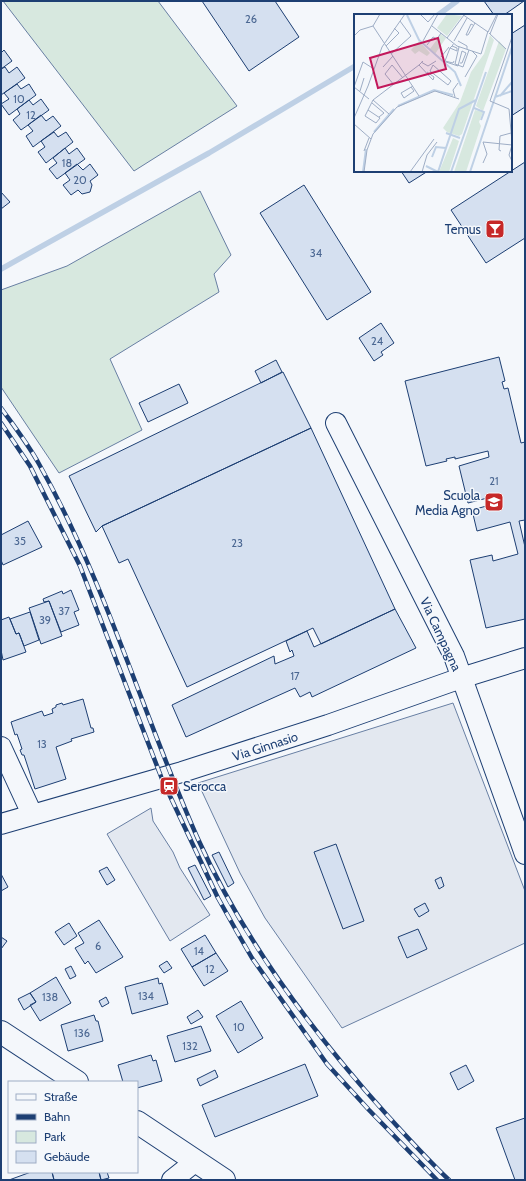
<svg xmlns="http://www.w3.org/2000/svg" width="526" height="1181" font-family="Cabin,sans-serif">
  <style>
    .green { fill: #d7e8df; stroke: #687fa3 }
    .parking { fill: #e3e8f0; stroke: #687fa3 }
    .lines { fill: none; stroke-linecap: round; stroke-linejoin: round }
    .stream { stroke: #bed0e5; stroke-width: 5.5 }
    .building { fill: #d5e0f0; stroke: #1d3f73 }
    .minor-casing { stroke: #1d3f73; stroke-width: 22 }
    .major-casing { stroke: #1d3f73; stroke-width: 24 }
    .minor { stroke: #f4f7fb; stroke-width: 20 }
    .major { stroke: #f4f7fb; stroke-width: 22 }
    .rail-casing { stroke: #1d3f73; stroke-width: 4.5 }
    .rail { stroke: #f4f7fb; stroke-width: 3; stroke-dasharray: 9; stroke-linecap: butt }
    .labels { text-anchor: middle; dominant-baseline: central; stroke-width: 3; stroke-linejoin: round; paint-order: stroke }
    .number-label { font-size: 11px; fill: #4b6792 }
    .poi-label { font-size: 13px; fill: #1d3f73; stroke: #f4f7fb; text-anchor: end }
    .street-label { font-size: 13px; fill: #1d3f73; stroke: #f4f7fb }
    .inset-river { fill: none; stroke: #bed0e5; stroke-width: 2 }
    .inset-road { fill: none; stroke: #9eadc5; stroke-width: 1 }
    .view { fill: #c2185b; fill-opacity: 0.15; stroke: #c2185b; stroke-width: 2 }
    .inset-edge { fill: none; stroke: #1d3f73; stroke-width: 2 }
  </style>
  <rect width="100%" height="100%" fill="#f4f7fb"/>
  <path class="green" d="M3,1h155l79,105 -103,65z
    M200,191l31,64 -17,19 5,18 -109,67 32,71 -83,43 -58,-86v-97l66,-24z"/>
  <path class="parking" d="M453,703l72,188v52l-183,85 -77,-110 -25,-45 -42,-90z
    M151,808l2,13 20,31 7,16 30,47 -40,26 -63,-107z"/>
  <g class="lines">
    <path class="stream" d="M438,15l19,-14
      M1,269l208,-116 146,-87"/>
  </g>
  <path class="building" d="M202,1h73l24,36 -50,34z
    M484,1h40l-20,14h-10z
    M525,25v82l-14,9v-82z
    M4,50l8,11 -11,8v-16z
    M5,67l4,6 8,-6 8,11 -24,17v-26z
    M17,84l4,5 8,-5 7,11 -27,20 -8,-11 8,-5 -5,-6z
    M41,99l8,11 -28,20 -8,-10 7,-6 -3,-5 12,-9 4,5z
    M41,115l5,6 7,-5 8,10 -28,21 -7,-11 7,-5 -5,-6z
    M54,132l4,5 8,-5 7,10 -27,21 -8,-11 7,-5 -4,-6z
    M65,148l4,6 8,-6 8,11 -28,20 -8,-10 8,-6 -4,-5z
    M525,162v76l-39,25 -35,-53z
    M77,164l6,6 7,-6 8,11 -8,6 2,4 -2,7 -8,2 -4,-4 -7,5 -8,-10 7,-5 -5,-7z
    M401,171h27l-19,12z
    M304,185l67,107 -44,28 -67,-107z
    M1,192l9,10 -9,7z
    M381,323l13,20 -13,9 2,3 -9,6 -15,-23z
    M499,357l6,24 -3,1 2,7 4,-1 13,55 4,-1v78l-6,1 6,26v72l-39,9 -16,-68 22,-5 1,6 25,-7 -8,-32 -33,9 -5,-21 29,-8 -2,-7 -31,8 -9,-37 30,-9 -1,-6 -33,8v-2l-9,2 1,2 -21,5 -21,-85z
    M276,360l6,12 -21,11 -6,-12z
    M283,372l28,56 -209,98 -6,6 -27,-56z
    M179,384l9,19 -40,19 -9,-19z
    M311,428l84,181 -74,35 -8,-16 -126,59 -59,-128 -9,4 -17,-37z
    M28,521l14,26 -39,18 -2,-5v-25z
    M71,590l8,20 -5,2 5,13 -18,7 -12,-31 -5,1 -1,-3 19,-8 1,3z
    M49,601l13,35 -21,8 -12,-36z
    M395,609l21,39 -104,49 -2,-5 -10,5 -5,-9 -109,49 -14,-32 102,-49 1,8 19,-8 -2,-6 -2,2 -4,-11 21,-10 7,16z
    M30,612l9,28 -15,6 -5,-13 -3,1 -6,-15z
    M9,617l7,17 3,-1 7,19 -23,8 -2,-10v-30z
    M83,699l8,29h2l1,4 -23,7 1,2 -16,6 10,32 -31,10 -11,-34h-2l-2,-5 2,-1 -5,-15 -2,1 -4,-13 31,-11 2,5 9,-3 -1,-4 4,-2v-2l6,-2 1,2z
    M336,844l28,77 -21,8 -29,-77z
    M219,852l15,31 -6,4 -16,-32z
    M195,865l16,31 -7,4 -16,-32z
    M107,867l8,13 -8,5 -8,-14z
    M1,874l7,13 -7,4z
    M441,877l3,9 -5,3 -4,-9z
    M425,903l4,8 -10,6 -5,-8z
    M99,920l24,37 -27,16 -8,-12 -3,3 -10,-16 9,-5 -6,-10z
    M69,923l8,13 -13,9 -9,-13z
    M418,929l9,20 -20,9 -9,-21z
    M205,935l11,18 -24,14 -11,-18z
    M1,937l6,4 -6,8z
    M216,953l12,18 -24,15 -12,-19z
    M167,961l5,7 -8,5 -5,-7z
    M71,966l5,10 -6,3 -5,-10z
    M56,977l15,26 -31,18 -10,-16 6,-3 -6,-9z
    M158,978l1,6 3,-1 6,21 -36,10 -7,-27z
    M30,993l6,9 -12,8 -6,-11z
    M106,997l3,6 -7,4 -3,-6z
    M241,1001l22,37 -25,15 -22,-37z
    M198,1010l5,7 -12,7 -4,-7z
    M94,1015l2,6h2l5,20 -35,10 -7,-26z
    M201,1026l10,25 -36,11 -8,-26z
    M151,1055l2,6 3,-1 6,21 -25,7v-6h-14l-5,-17z
    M305,1064l13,32 -103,41 -13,-32z
    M466,1065l8,16 -16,9 -8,-17z
    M215,1070l3,7 -18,9 -3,-7z
    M525,1118v62h-10l-19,-52z
    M31,1172h21l2,8h-45z
    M52,1172h47l2,8h-47z
    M99,1172h8l2,6 -8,2z"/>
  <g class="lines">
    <defs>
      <path id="minor" d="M336,423l118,233 71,198
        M1,747l31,67
        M1,824l181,-52 146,-47 133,-47 64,-20
        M172,1180l24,-19"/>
      <path id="major" d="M1,1032l76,50
        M137,1122l87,58"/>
    </defs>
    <use href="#minor" class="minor-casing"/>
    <use href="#major" class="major-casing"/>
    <use href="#minor" class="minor"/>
    <use href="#major" class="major"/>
    <defs>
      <path id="rail" d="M1,408c13,18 27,36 38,56 67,119 104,251 159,375 46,102 114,193 189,276 20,22 40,44 62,65
        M1,423l29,43 50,100 82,213 56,119 19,34 15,26 75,106 42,46 68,70"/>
    </defs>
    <use href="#rail" class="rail-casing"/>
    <use href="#rail" class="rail"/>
  </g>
  <defs>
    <symbol id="bar-square" viewBox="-11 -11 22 22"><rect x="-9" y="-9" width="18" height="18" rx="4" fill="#c62828" stroke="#f4f7fb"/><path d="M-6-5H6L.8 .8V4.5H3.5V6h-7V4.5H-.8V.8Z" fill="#fff"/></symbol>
    <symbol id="school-square" viewBox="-11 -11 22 22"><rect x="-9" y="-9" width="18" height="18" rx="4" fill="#c62828" stroke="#f4f7fb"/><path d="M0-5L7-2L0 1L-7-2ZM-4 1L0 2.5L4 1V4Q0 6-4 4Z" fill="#fff"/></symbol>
    <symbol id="station-square" viewBox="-11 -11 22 22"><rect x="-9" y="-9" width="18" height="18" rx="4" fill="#c62828" stroke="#f4f7fb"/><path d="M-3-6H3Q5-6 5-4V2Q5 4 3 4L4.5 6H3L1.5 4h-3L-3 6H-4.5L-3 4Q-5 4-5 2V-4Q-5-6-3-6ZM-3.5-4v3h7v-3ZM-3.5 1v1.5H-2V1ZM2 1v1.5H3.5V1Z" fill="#fff"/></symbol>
  </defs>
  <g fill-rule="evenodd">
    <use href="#bar-square" x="484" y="218" width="22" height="22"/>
    <use href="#school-square" x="483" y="491" width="22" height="22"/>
    <use href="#station-square" x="158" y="775" width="22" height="22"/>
  </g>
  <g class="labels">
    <g class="number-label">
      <text x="251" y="19">26</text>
      <text x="19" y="99">10</text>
      <text x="31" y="115">12</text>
      <text x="67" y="163">18</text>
      <text x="80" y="180">20</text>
      <text x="316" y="253">34</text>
      <text x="377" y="341">24</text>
      <text x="494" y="481">21</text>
      <text x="20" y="541">35</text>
      <text x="237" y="543">23</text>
      <text x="64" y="611">37</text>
      <text x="45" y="620">39</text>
      <text x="295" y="676">17</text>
      <text x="42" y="744">13</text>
      <text x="98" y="946">6</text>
      <text x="199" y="951">14</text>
      <text x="210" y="969">12</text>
      <text x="146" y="996">134</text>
      <text x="50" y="997">138</text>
      <text x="239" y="1027">10</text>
      <text x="82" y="1033">136</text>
      <text x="190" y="1046">132</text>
    </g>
    <g class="poi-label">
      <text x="481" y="229">Temus</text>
      <text x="480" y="495">Scuola<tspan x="480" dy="15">Media Agno</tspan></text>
      <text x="183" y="786" text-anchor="start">Serocca</text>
    </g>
    <g class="street-label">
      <text transform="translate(441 634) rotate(65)">Via Campagna</text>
      <text transform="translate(265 746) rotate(-18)">Via Ginnasio</text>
    </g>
  </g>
  <g transform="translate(354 14)">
    <rect width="158" height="158" fill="#f4f7fb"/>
    <path d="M93,0l15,2 -15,20 -10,-8zM87,20l5,4 -11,16 -5,-5zM136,21l4,5 -32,94 -3,2 -12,-4 -4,-4 17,-26 11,-30 13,-18zM65,27l11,12 -3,3 -8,-5 -4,3 -4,-4zM145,27l7,8 -23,62 -7,-5zM121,96l8,2 -4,10 2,4 -15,46h-12zM99,124l6,3 -10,31h-10z" fill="#d7e8df"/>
    <path class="inset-river" d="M53,1l12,25 36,32 6,14M146,82l12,-14M141,83l17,-6M44,92l36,-16 19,5M120,94l10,4 -3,8M20,118l20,-23M92,119l14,5M78,143l4,-10 10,1M72,152l12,6M9,158l3,-23M84,158l21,-63 17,-9M97,158l35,-100M116,158l42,-125"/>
    <path class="inset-road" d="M26,0l-7,12 46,70M66,0l8,8 7,-8M108,0l26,18 9,-18M119,11l-2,-1 -5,11h2l7,-12M78,12l25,20 24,8 7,-23M135,19l17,16M136,20l8,-20M0,22l6,-6 13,-4M158,23l-22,64 19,8 3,33M93,24l17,-23M69,27l15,-27M100,27l13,-23M104,27l9,5v3M73,31l6,-8 4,2 4,-6M32,32l13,-13 -5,-5M98,32l5,2v3l-7,-3 3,-3v-1M105,33l-4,17 8,3 6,-17M96,34l-5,13 8,2 1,-2M37,40l20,-18 -11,-15M87,43l8,-10M69,47l-4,4 14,15 1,-3 -7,-5M67,48l7,4 8,-5M92,48l12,4 4,-15 4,2 -4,10h-2M79,51l18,16 -3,4 -18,-14zM29,53l10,-11M111,63l12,-21 -5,-5M40,71l-9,-11 7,-9 11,13M57,73l3,4 -10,7 -3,-5 12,-7M6,77l4,-13M101,83l-2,-7 5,-7M15,85l-15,-12 9,-25 11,7M18,89l12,10 -5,4M14,96l12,8 -4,5 -11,-7 8,-16M35,100l-16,-14 46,-35M0,104l14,-32 14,-39 23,-33M0,110l17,15M158,131l-3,10 3,6M10,137l5,-13M147,137l-2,-1 1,-14 11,-3M129,149l4,-9 -4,-12 29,3M10,158l3,-22 6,-16 24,-27 38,-16 24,8M56,158l24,-33M68,158l5,-17 10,-13"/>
    <path class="view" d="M84,24l8,31 -68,19 -8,-30z"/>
    <rect width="158" height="158" class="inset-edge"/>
  </g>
  <rect width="526" height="1181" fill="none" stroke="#1d3f73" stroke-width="4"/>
  <rect x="8" y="1081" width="130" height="92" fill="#f4f7fb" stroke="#9eadc5"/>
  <rect x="16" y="1094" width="20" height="6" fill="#f4f7fb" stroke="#9eadc5"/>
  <text x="44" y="1101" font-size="12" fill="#1d3f73">Straße</text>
  <rect x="16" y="1114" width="20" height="6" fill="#1d3f73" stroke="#9eadc5"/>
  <text x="44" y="1121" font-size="12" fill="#1d3f73">Bahn</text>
  <rect x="16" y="1131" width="20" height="12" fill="#d7e8df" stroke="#9eadc5"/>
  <text x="44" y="1141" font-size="12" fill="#1d3f73">Park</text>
  <rect x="16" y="1151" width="20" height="12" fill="#d5e0f0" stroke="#9eadc5"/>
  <text x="44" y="1161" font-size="12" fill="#1d3f73">Gebäude</text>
</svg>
